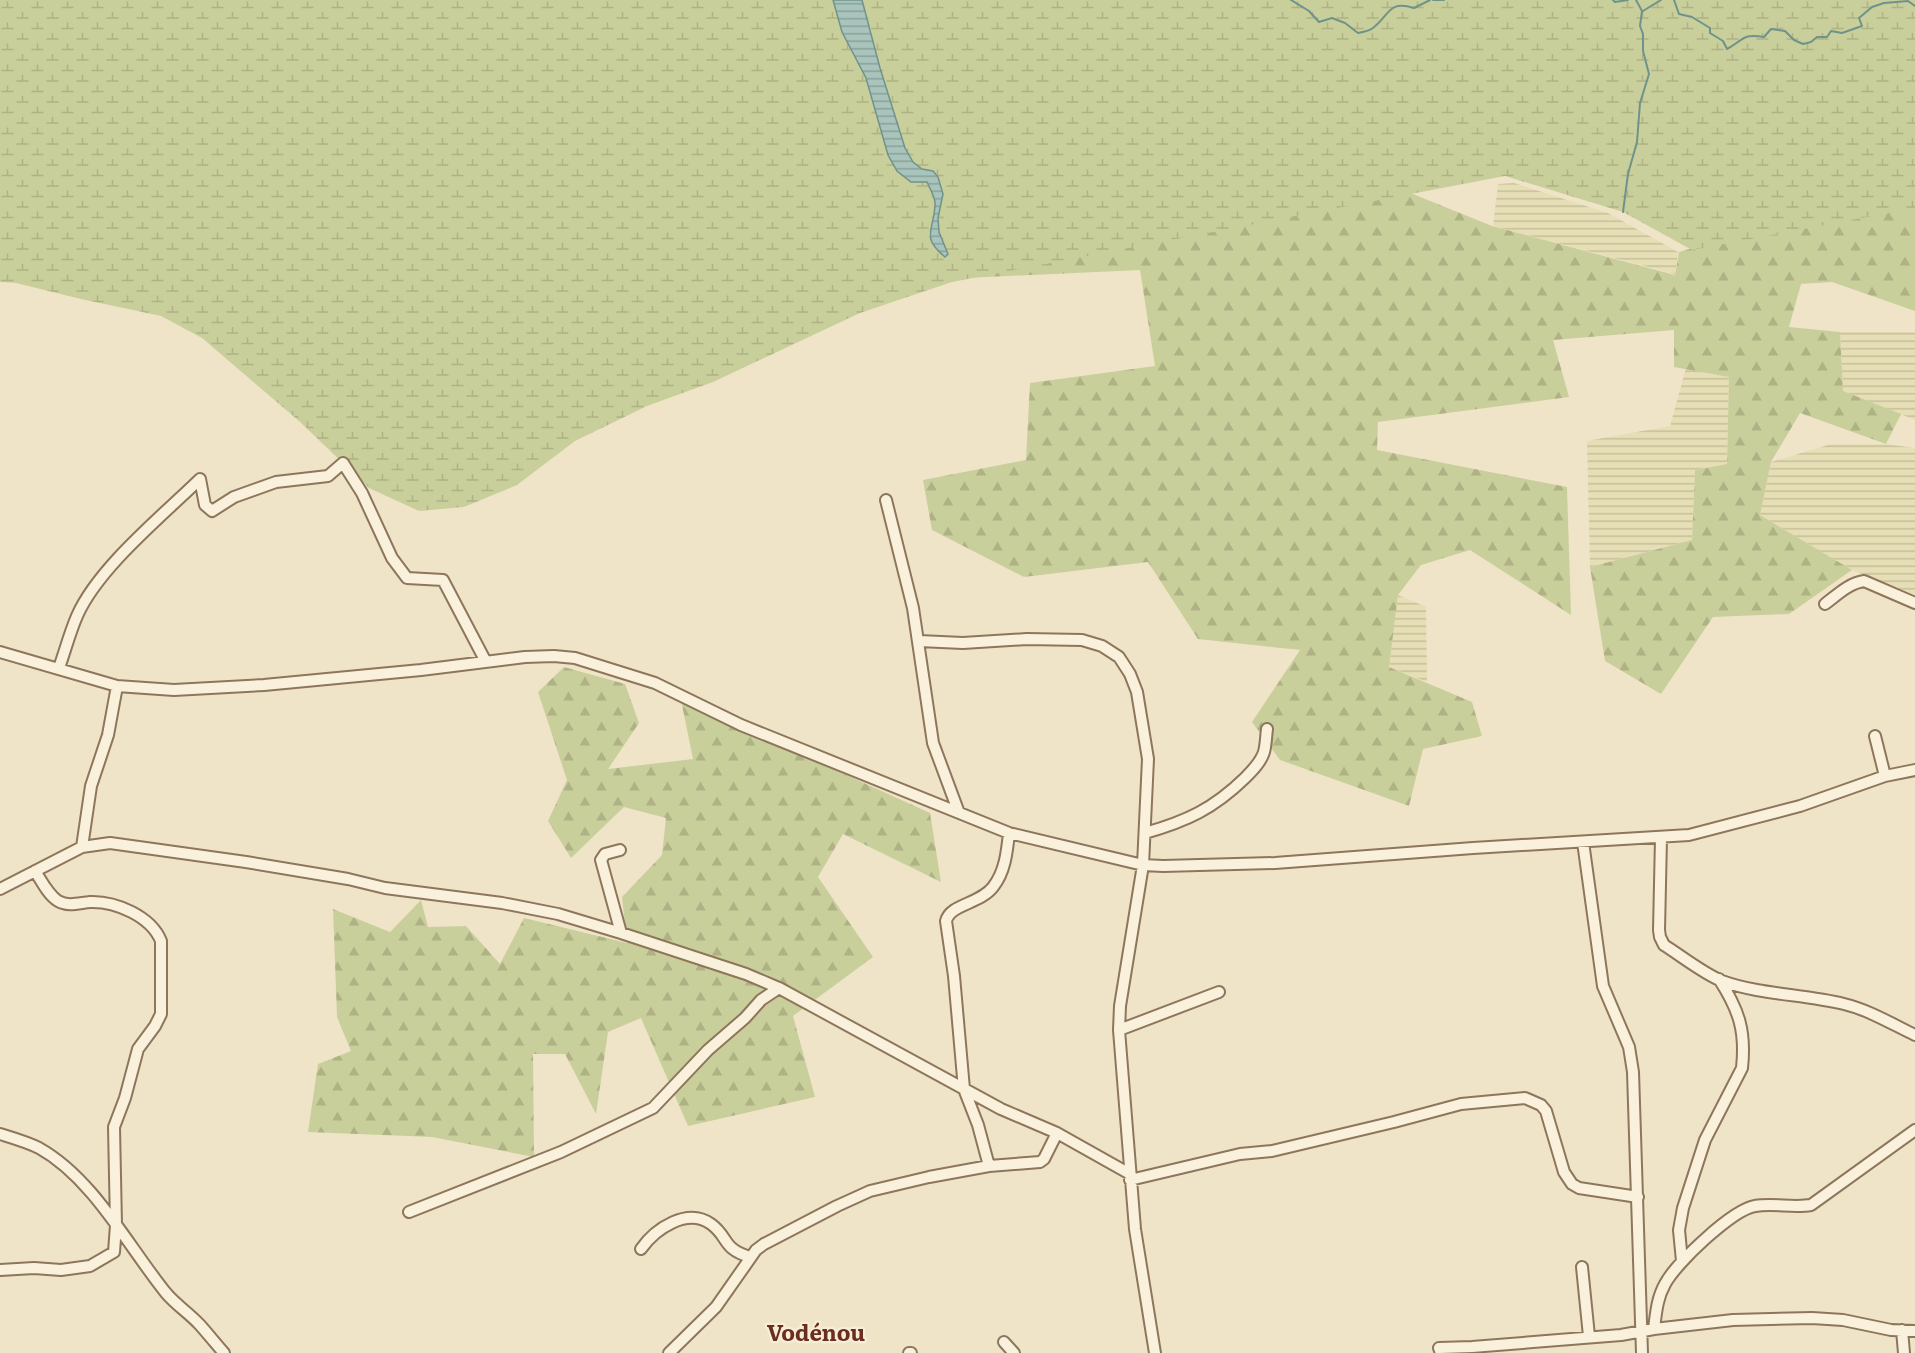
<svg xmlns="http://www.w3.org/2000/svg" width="1915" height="1353" font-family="Literata,serif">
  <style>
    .farmland { fill: url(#farmland-rules) }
    .forest { fill: url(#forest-firs) }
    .wetland { fill: url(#wetland-marsh) }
    .water { fill: url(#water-rules); stroke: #6f938a; stroke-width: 1.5 }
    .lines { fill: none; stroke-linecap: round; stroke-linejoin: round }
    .stream { stroke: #6f938a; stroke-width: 2 }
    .minor-casing { stroke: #8d765c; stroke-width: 14 }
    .minor { stroke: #faf1dc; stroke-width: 10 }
    .labels { text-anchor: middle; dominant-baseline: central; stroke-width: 4.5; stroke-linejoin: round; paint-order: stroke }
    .quarter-label { font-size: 22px; font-weight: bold; fill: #6b2e1e; stroke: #f7eed8 }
  </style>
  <defs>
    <pattern id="farmland-rules" width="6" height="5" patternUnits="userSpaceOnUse" patternTransform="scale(1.5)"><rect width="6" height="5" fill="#e6deb5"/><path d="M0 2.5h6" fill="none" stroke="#c6bf9b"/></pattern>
    <pattern id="forest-firs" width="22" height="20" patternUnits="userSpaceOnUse" patternTransform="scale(1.5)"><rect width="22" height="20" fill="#c9cf9b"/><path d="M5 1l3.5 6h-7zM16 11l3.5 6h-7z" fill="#aeb285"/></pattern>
    <pattern id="wetland-marsh" width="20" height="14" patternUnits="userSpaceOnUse" patternTransform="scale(1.5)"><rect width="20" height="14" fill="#c9cf9b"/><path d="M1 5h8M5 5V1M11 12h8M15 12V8" fill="none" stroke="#aeb285"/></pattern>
    <pattern id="water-rules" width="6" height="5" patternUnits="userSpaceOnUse" patternTransform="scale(1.5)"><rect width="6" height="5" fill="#a9c4bc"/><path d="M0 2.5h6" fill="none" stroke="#8ba098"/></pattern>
  </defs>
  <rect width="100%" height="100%" fill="#f0e4c8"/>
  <path class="farmland" d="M1514,183l94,30 70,39 -3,22 -182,-48 5,-42z
    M1840,332h75v88l-72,-29z
    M1686,368l43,9 -2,87 -32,6 -3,70 -102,27 -3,-126 83,-15z
    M1831,444h55l29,4v147l-63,-25 -92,-55 11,-53z
    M1398,595l28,12 1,75 -38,-15z"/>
  <path class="forest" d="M1376,179l116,47 183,49 4,-23 159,-48 77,-3v110l-83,-29 -31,2 -12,43 51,5 3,59 58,23 -15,30 -86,-31 -29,49 -11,53 92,55 -63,44 -76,3 -52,77 -56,-33 -15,-94 102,-27 3,-70 32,-6 2,-87 -55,-10v-37l-121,10 16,57 -191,25 -1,28 190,37 4,128 -101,-65 -49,15 -23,30 -9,72 83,35 10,34 -59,13 -14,57 -129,-46 -28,-38 48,-72 -102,-11 -50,-77 -124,15 -92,-47 -9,-50 103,-20 4,-77 125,-17 -15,-96 -175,8z
    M564,667l61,17 14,39 -31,46 85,-10 -12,-59 249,113 11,69 -98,-48 -25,43 55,80 -80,59 22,81 -127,29 -47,-108 -33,14 -12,82 -31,-60h-32l1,103 -102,-20 -124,-5 10,-68 33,-13 -14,-34 -4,-108 57,23 31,-32 7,27 38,-1 34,38 24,-46 103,25 -5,-46 40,-42 4,-37 -42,-11 -53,51 -23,-37 19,-41 -29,-88z"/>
  <path class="wetland" d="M0,0h833l9,32 24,46 22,77 23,27h16l9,21 -7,32 19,19 -9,-22 -1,-14 5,-24 -5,-17 -5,-6 -11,-2 -9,-7 -8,-14 -25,-80 -18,-68h1053v208l-223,42 -69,-38 -118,-36 -553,106 -92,31 -147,69 -66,24 -72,35 -58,44 -53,22 -45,4 -50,-23 -70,-67 -97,-83 -41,-22 -80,-17 -65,-16 -16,-1z"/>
  <path class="water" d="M833,0h29l18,68 25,80 8,14 9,7 11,2 5,6 5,17 -5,24 1,14 9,22 -3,3c-25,-21 -11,-26 -10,-52 1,-7 -5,-16 -8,-23h-16l-14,-11 -9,-16 -22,-77 -24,-46z"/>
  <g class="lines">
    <path class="stream" d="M1291,0l18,11 10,11 13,-4 13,5 13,10c5,-1 11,-2 15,-5 17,-13 15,-28 41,-20l16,-8
      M1433,0h11
      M1613,0l2,2 13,-2
      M1674,0l5,14 13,3 18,11v5l13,8 4,8c17,-9 15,-16 37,-12l7,-8 14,2 9,9 9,4 8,-2 6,-5h10l4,-6 11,2 20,-7 -3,-8 13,-11 12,-4 24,-2 7,5
      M1643,11l18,-11
      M1623,212l5,-38 9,-32 3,-39 9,-29 -6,-23v-17l-3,-8 2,-15 -6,-11"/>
    <defs>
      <path id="minor" d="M886,500l27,108 20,135 26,70
        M1825,604c12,-9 24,-21 39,-23l51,22
        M919,641l44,2 64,-4 55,1 20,6 17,11 11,17 7,18 11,67 -5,106 -23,141 -1,24 16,199 20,124
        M0,652l117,34 57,4 90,-5 157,-15 104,-13 29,-1 21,2 80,25 86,42 268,108 134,32 20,1 112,-3 198,-15 216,-13 111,-29 85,-30 30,-6
        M59,668c6,-17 11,-36 18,-52 21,-48 85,-100 123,-137l5,26 7,6 22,-14 42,-15 52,-6 15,-13 19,30 30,65 15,20 36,2 43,82
        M1875,736l10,40
        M1145,833c42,-12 68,-24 100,-55 7,-7 16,-16 19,-26 2,-7 2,-16 3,-23
        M1661,838l-2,92 1,7 4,8c16,10 40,29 58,36 39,14 82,13 122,23 25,6 48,20 71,31
        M1583,842l20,144 26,61 4,25 9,281
        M82,847l9,-61 17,-51 9,-49
        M620,850l-15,4 -4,6 20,73
        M0,889l82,-42 28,-4 136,19 102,17 37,9 117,15 56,11 63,19 125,41 33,14 222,121 56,24 73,41
        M1119,1030l100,-38
        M0,1134c13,4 27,8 39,14 54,30 89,98 127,145 10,12 23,20 34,32 8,9 16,19 24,28
        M989,1166l-11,-41 -14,-36 -10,-113 -8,-55c4,-17 34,-17 47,-34 12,-15 14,-35 16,-54
        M1130,1180l110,-26 32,-3 122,-29 67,-18 64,-6 16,7 5,6 18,61 8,12 7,4 59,9
        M409,1212l152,-60 92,-44 55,-58 37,-32 16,-18 18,-12
        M641,1249c14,-20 46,-42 70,-25 18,13 11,25 39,33
        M1682,1261l-3,-31 4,-22 22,-68 37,-72c4,-37 -3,-58 -23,-89
        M1582,1267l7,69
        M0,1270l34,-2 27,2 29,-4 24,-14 2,-27 -2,-98 11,-29 13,-49 17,-23 6,-12v-73c-10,-25 -46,-40 -71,-39 -11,1 -22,5 -32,-1 -10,-6 -17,-21 -23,-30
        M1654,1329c2,-16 3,-31 11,-45 11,-21 67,-74 90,-78 19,-3 38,2 56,-1l104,-75
        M1902,1330l2,23
        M1004,1342l10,11
        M669,1353l47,-46 40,-57 8,-6 73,-38 33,-15 59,-14 60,-11 51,-4 4,-3 13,-26
        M909,1353h2
        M1441,1353l-2,-5 33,-1 149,-12 33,-6 79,-9 79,-2 31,2 48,10 24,1"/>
    </defs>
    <use href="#minor" class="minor-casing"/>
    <use href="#minor" class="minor"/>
  </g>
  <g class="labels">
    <g class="quarter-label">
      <text x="816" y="1331">Vodénou</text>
    </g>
  </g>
</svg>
